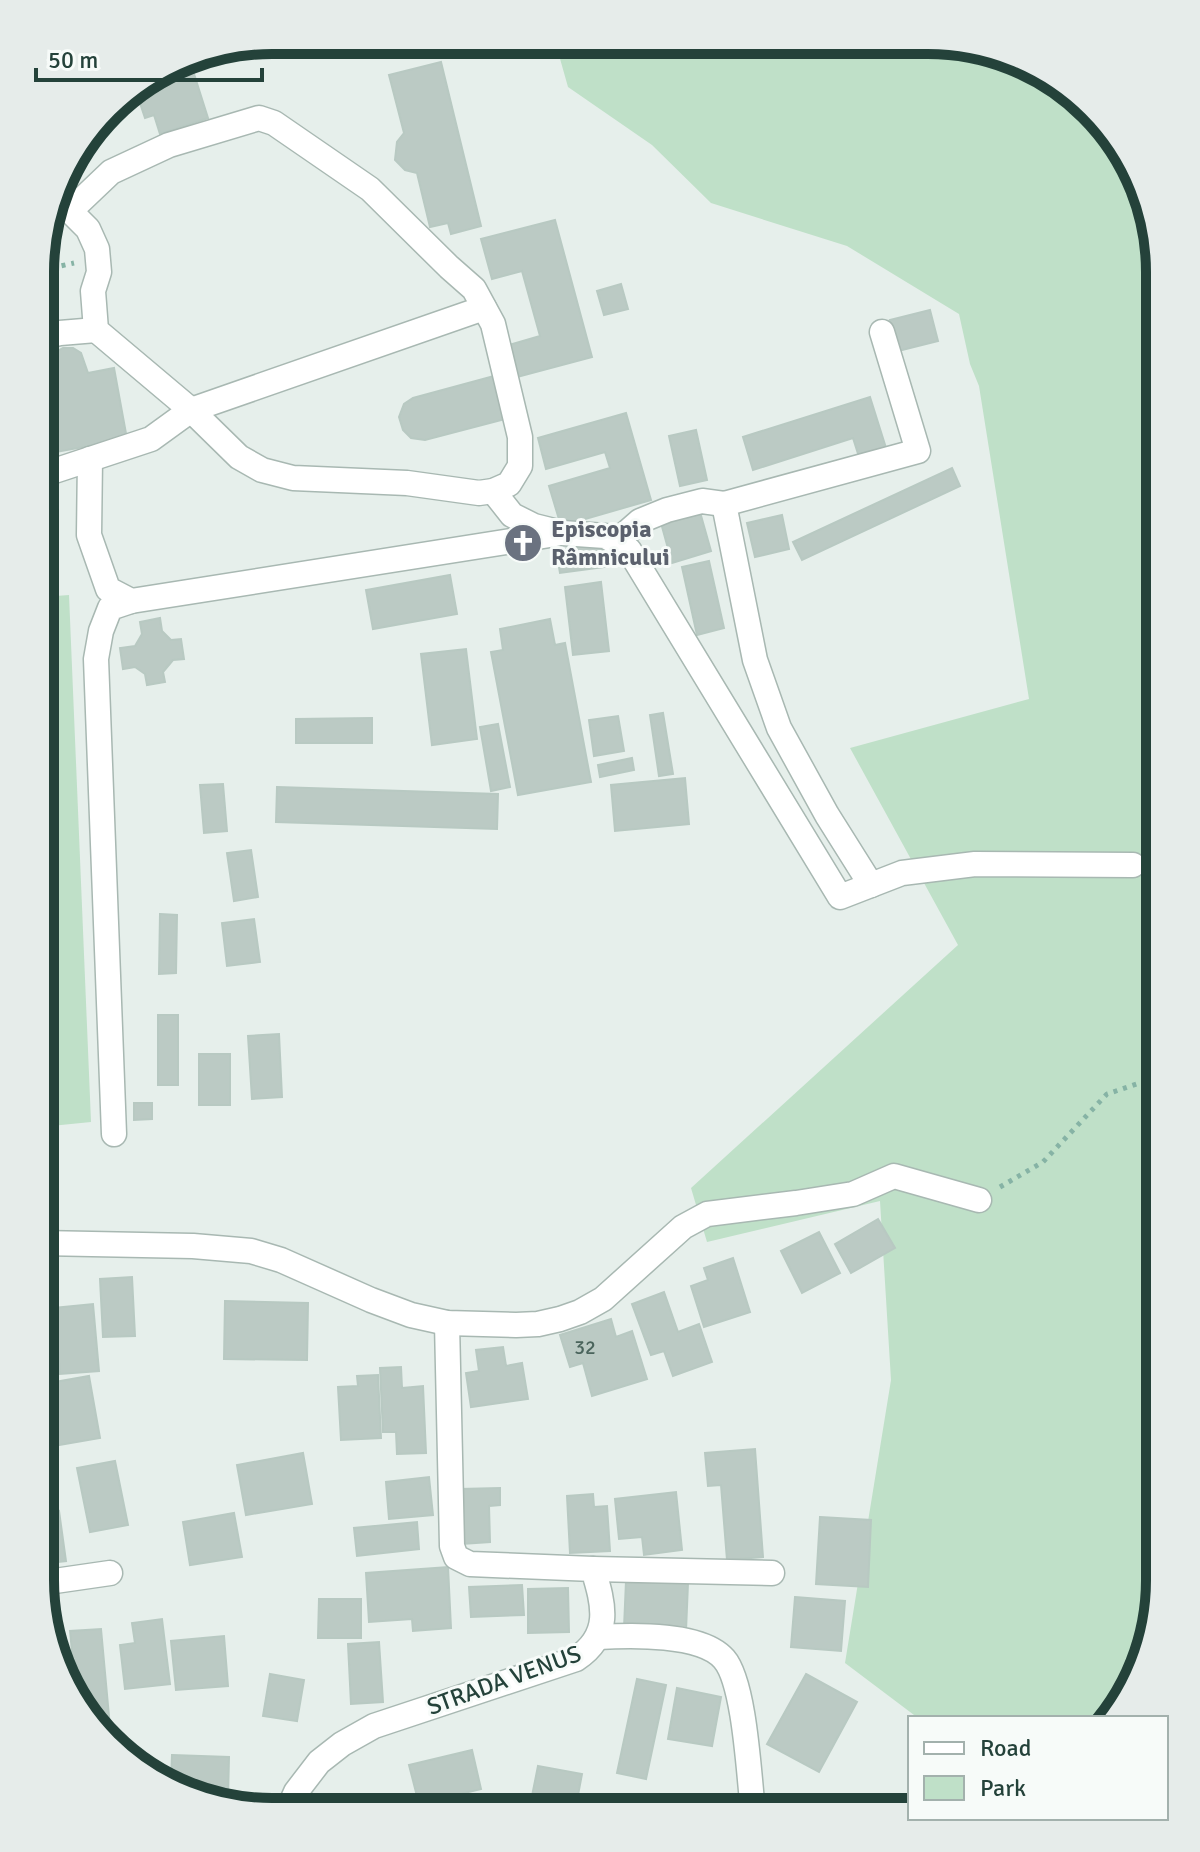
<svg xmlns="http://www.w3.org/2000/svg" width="1200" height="1852" viewBox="0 0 1200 1852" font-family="Signika,sans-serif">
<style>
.green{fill:#bfe0c8}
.building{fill:#bbcac4;stroke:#b8c9c2;stroke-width:2}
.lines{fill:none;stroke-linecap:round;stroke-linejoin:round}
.minor-casing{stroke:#a8b8b2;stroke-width:27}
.path{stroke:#86b3a5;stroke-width:5;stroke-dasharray:4 6;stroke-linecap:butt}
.minor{stroke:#fff;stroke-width:24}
.labels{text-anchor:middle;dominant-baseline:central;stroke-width:6;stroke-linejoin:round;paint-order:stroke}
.number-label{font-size:20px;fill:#4a645c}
.worship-label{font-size:24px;font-weight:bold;fill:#5b616d;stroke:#f7fbf9;text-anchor:start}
.street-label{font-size:24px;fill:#24423a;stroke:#f7fbf9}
.rim{fill:none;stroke:#24423a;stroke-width:10}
</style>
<rect width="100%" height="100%" fill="#e6efeb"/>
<g class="green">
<path d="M555,41L958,42L1069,88L1142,183L1160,272L1159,1595L1121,1709L1110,1718H918L845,1663L891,1380L880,1201L707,1242L691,1188L958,945L850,748L1029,699L979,386L970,364L959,314L847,246L711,203L652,145L568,87Z"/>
<path d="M69,595L91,1122L41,1127L42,597Z"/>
</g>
<g class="building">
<path d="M189,58L208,118L160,134L154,115L145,118L135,88Z"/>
<path d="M441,62L481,226L451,234L448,223L430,227L417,173L405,170L395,160L397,142L404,133L389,75Z"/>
<path d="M555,220L592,357L517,377L509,345L540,336L522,271L492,279L481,239Z"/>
<path d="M621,284L628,309L604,315L597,291Z"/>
<path d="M930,310L938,341L898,351L890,320Z"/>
<path d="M63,348H73L81,353L88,373L114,368L127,439L45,454L47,463L42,464V376L52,374L50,362L54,353Z"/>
<path d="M494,376L505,419L425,440L411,438L403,430L399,417L404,404L413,398Z"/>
<path d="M870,397L887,451L860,460L853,438L753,470L743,437Z"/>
<path d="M626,413L651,500L561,526L549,486L610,468L605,452L546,469L538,438Z"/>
<path d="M696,430L707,480L680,486L669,436Z"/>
<path d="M952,468L960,486L802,560L793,542Z"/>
<path d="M700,512L711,551L672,563L661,523Z"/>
<path d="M782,515L789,549L755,557L747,523Z"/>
<path d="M601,543L605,567L560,573L556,550Z"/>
<path d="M709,561L724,628L697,635L682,567Z"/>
<path d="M450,575L457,614L373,629L366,590Z"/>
<path d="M601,582L609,651L573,655L565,587Z"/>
<path d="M160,618L162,631L171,640L181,639L184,659L173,660L163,672L165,682L147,685L145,674L135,667L123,669L120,648L135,646L142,634L140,622Z"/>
<path d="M550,619L555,645L565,643L591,782L518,795L491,652L503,650L500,629Z"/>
<path d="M466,649L477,739L432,745L421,654Z"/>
<path d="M663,713L673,774L659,776L650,715Z"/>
<path d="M618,716L624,751L594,756L589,720Z"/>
<path d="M372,718V743H296V719Z"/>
<path d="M498,724L510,787L491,791L480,727Z"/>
<path d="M632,758L634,770L600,777L598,765Z"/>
<path d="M685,778L689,824L615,831L611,785Z"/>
<path d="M223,784L227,831L204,833L200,785Z"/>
<path d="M277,787L498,794L497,829L276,822Z"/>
<path d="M251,850L258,897L234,901L227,853Z"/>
<path d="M160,914L177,915L176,973L159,974Z"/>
<path d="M254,919L260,962L227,966L222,923Z"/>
<rect x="158" y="1015" width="20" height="70"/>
<path d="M279,1034L282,1097L252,1099L248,1036Z"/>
<rect x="199" y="1054" width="31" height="51"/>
<path d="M134,1103H152V1119L134,1120Z"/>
<path d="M878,1219L895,1248L851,1273L835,1244Z"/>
<path d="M819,1232L840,1273L802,1293L781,1251Z"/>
<path d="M733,1258L750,1312L704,1327L691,1286L708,1280L704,1268Z"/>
<path d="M132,1277L135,1336L103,1337L100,1279Z"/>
<path d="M664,1292L678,1332L699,1324L712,1362L673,1376L664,1351L651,1355L632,1304Z"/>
<path d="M225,1301L308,1303L307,1360L224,1359Z"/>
<path d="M93,1304L99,1371L60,1374L54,1308Z"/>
<path d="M611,1319L616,1337L632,1331L647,1379L592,1396L583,1363L570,1367L560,1335Z"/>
<path d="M503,1347L506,1366L522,1363L528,1399L471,1407L466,1373L479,1371L476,1350Z"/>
<path d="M401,1367L402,1388L423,1386L426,1453L397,1454L396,1432H383L380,1368Z"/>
<path d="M378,1375L381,1438L341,1440L338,1387L358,1386L357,1376Z"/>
<path d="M89,1376L100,1438L53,1446L43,1384Z"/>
<path d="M755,1449L763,1557L727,1560L721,1485L708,1486L705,1453Z"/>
<path d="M303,1453L312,1504L246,1515L237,1465Z"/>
<path d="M115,1461L128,1525L90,1532L77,1468Z"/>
<path d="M429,1477L433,1515L389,1519L386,1482Z"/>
<path d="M500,1488V1505L489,1506L490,1542L462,1544L460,1489Z"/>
<path d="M676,1492L682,1550L644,1555L642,1537L619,1539L615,1499Z"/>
<path d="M593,1494L594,1507L607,1506L610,1551L570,1553L567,1496Z"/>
<path d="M59,1511L66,1561L40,1564V1514Z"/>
<path d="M234,1513L242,1557L190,1565L183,1522Z"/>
<path d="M820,1517L871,1520L868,1587L816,1584Z"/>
<path d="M417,1522L419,1549L357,1556L354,1528Z"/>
<path d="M448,1567L451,1628L413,1631L412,1619L369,1622L366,1573Z"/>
<path d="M626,1581L688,1583L686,1631L624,1628Z"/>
<path d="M522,1585L524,1615L471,1617L469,1587Z"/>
<path d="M568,1588L569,1632L528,1633V1589Z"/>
<path d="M795,1597L845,1601L841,1651L791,1647Z"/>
<path d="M319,1599H361V1638H318Z"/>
<path d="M162,1619L170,1684L125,1689L120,1645L135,1643L132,1623Z"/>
<path d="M101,1629L111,1738L76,1692L70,1631Z"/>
<path d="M224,1636L228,1686L176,1690L171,1641Z"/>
<path d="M379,1642L383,1702L351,1704L348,1644Z"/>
<path d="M270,1674L304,1680L297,1721L263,1716Z"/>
<path d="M806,1674L857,1702L819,1772L767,1744Z"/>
<path d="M637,1679L666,1685L646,1779L617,1773Z"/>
<path d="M677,1688L721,1697L712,1746L668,1739Z"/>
<path d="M472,1750L481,1789L419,1804L409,1765Z"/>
<path d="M172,1755L229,1757L228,1798L210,1797L171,1780Z"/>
<path d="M538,1766L582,1774L575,1811H529Z"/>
<path d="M317,1796L371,1810H313Z"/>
</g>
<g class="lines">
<g class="minor-casing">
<g id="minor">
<path d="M53,210L70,211L88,229L97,249L99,272L93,291L96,330L191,410L239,457L262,470L293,478L407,483L479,493L493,491L509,484L520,466V437L493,324L474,289L449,267L370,189L274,123L259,118L169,145L111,172L70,211"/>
<path d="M42,337L60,333L96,330"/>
<path d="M90,459L89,535L108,589L131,601L556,534"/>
<path d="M42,475L151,439L191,410L484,308"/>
<path d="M493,491L512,515L534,526L562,533L605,536L629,550L840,897L902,873L975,864L1133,865"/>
<path d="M616,542L640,521L667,510L702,501L724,504"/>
<path d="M871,885L827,815L779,728L755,660L724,504L918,451L882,332"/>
<path d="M114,1134L96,659L101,631L110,608L131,601"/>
<path d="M41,1243L193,1246L251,1251L281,1260L371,1300L411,1315L447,1323L516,1325L538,1324L560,1319L580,1312L603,1299L683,1227L707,1214L796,1203L853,1194L894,1176L979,1200"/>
<path d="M593,1569L772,1573"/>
<path d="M41,1583L110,1573"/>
<path d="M598,1637C630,1635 702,1633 724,1659C745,1683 749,1778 753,1811"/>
<path d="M288,1810L296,1792L319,1762L342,1744L374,1726L576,1659C612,1635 604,1605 593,1569L470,1564L456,1557L452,1546L447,1323"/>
</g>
</g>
<g class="path">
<path d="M42,270L74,263"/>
<path d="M1000,1187L1043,1162L1107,1094L1160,1076"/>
</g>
<use href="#minor" class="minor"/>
</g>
<defs>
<g id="church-disc" transform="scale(2)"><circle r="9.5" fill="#6b7280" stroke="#f7fbf9"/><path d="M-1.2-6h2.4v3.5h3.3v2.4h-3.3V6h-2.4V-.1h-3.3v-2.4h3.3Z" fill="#fff"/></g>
</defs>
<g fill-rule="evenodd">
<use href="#church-disc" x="523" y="543"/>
</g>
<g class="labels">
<g class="number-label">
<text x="585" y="1347">32</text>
</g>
<g class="worship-label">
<text x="551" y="529">Episcopia<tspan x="551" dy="28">Râmnicului</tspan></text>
</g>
<g class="street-label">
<text transform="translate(504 1680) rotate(-20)">STRADA VENUS</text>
</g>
</g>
<path d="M0 0H1200V1852H0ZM272 54H928A218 218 0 0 1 1146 272V1580A218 218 0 0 1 928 1798H272A218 218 0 0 1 54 1580V272A218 218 0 0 1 272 54Z" fill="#e6ecea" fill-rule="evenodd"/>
<path class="rim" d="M272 54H928A218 218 0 0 1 1146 272V1580A218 218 0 0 1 928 1798H272A218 218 0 0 1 54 1580V272A218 218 0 0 1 272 54Z"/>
<rect x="908" y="1716" width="260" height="104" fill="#f7fbf9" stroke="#a3b1ad" stroke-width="2"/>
<rect x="924" y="1742" width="40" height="12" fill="#ffffff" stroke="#a3b1ad" stroke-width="2"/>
<text x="980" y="1756" font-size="24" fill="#24423a">Road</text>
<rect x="924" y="1776" width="40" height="24" fill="#bfe0c8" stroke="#a3b1ad" stroke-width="2"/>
<text x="980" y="1796" font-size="24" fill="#24423a">Park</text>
<path d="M36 68v12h226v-12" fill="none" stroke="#24423a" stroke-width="4"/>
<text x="48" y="68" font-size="24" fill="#24423a" stroke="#f7fbf9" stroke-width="6" paint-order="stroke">50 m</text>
</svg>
